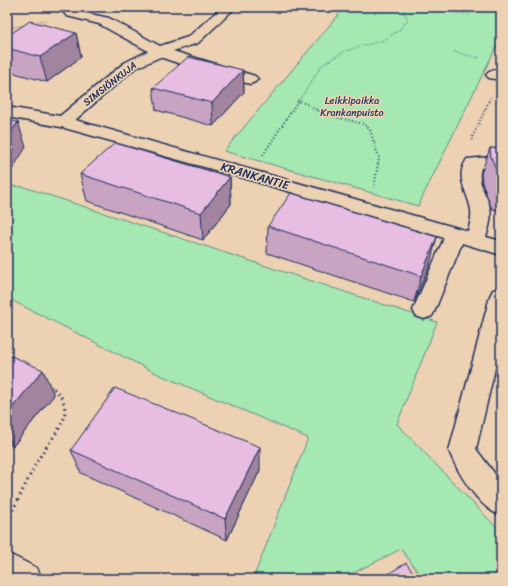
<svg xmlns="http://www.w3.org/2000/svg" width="508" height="586" viewBox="0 0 508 586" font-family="Sriracha,sans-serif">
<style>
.green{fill:#a5e8b2;stroke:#608c88}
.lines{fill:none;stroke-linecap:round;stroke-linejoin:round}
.minor-casing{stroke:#1b2f5e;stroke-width:3}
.path-far3{stroke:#1b2f5e;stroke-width:1.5;stroke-dasharray:0.5 2;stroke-linecap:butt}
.path-far2{stroke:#1b2f5e;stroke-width:2;stroke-dasharray:1 2.5;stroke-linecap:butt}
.path-far1{stroke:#1b2f5e;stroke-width:2.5;stroke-dasharray:1 3;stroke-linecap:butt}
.path{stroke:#1b2f5e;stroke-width:3;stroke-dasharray:1.5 4;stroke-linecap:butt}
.minor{fill:#ecd1b3;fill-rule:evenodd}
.wall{fill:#c8a3c2;stroke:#1b2f5e}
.shaded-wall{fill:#a2849e;stroke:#1b2f5e}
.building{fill:#e8bde2;stroke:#1b2f5e}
.labels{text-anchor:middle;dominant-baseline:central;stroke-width:3.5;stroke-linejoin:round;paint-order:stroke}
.far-street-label{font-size:10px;fill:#1b2f5e;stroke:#ecd1b3}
.far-park-label{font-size:10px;fill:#294266;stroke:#ecd1b3}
.street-label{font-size:12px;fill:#1b2f5e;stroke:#ecd1b3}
</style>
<rect width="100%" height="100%" fill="#ecd1b3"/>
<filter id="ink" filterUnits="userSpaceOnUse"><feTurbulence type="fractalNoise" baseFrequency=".025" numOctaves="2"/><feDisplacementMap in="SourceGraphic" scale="8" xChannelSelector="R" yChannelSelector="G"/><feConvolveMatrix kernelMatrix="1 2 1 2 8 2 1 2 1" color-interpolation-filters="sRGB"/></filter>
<g filter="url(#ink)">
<g class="green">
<path d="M345,7H501V37L418,206L224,151Z"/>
<path d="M7,186L24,187L437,322L397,424L501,532V579H423L401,549L341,579H253L308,438L160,375L7,298Z"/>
</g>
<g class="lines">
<g class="minor-casing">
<g id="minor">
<path d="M58,7H71L81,12L109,18L160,46L188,37L222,7H236L198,43L173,51L255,76L258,79L255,82L250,84L189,67L160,57L134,69L75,120L468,231C470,224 472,217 471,210C468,191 454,178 467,159L501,156V166L481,168C476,183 487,194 490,208C492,218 489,227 486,237L501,241V255L462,243L435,310L432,316L424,319L416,316L413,310L444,238L247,179L61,127L7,117V107L60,116L124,63L148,51L99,24L67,16Z"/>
<path d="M494,70H501V80L489,78L486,75L489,72Z"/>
<path d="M501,288V343L476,449L501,482V516C478,507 458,473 449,451L490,296L493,290Z"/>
<path d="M7,553L37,568L42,579H7Z"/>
</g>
</g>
<g class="path-far3">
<path d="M420,7L466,14L493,7"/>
<path d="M33,23L46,20"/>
<path d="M7,28L26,25"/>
<path d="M454,52L479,58"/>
<path d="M298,100L302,102"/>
<path d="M298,102L322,65L345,51L384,40L399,30L408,20L401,7"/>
<path d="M488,102L491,96"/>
</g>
<g class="path-far2">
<path d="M300,101L327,115L364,124L370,130L379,158L374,188"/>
<path d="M473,140L472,138L489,101"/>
<path d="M263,155L298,101"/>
</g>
<path class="path-far1" d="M48,385L53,388"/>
<path class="path" d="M7,520C19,500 27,480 38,460C44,449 61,429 64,418C67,406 62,393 51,387"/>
<use href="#minor" class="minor"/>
</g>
<g class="wall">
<path d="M76,33L81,57L47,82L7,71V36Z"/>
<path d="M243,70L244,92L213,126L156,110L153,88Z"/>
<path d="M490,148L501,149V210L492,209L482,183L481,174Z"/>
<path d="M80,174L230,177L231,204L203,240L87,201Z"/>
<path d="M268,226L430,264L414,302L267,253Z"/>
<path d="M7,354L54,395L13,446L7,443Z"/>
<path d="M71,450L260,470L227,540L81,473Z"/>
</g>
<g class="shaded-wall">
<path d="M76,33L81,57L47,82L40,57Z"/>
<path d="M243,70L244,92L213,126L212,103Z"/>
<path d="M18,122L26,147L7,178V138Z"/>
<path d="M230,177L231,204L203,240L201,213Z"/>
<path d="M437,237L430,264L414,302L421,276Z"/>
<path d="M43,370L54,395L13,446L7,435V414Z"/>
<path d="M260,447V470L227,540L225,519Z"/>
</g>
<g class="building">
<path d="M30,21L76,33L40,57L7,48V36Z"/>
<path d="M188,57L243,70L212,103L153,88Z"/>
<path d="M7,121L18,122L7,138Z"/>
<path d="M115,143L230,177L201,213L80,174Z"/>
<path d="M490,148L501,149V182L491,157Z"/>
<path d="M291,193L437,237L421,276L268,226Z"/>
<path d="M7,354L43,370L7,414Z"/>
<path d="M115,388L260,447L225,519L71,450Z"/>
<path d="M406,563L418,579H380Z"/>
</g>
</g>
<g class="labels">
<g class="far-street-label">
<text transform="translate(110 84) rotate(-38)">SIMSIÖNKUJA</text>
</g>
<g class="far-park-label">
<text x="352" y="101">Leikkipaikka<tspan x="352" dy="12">Krankanpuisto</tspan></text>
</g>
<g class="street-label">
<text transform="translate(255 176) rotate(16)">KRANKANTIE</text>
</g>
</g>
<rect width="508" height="586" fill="none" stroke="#ecd1b3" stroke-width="24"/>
<rect x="12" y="12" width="484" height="562" fill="none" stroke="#1b2f5e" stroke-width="1.5" filter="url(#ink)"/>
</svg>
